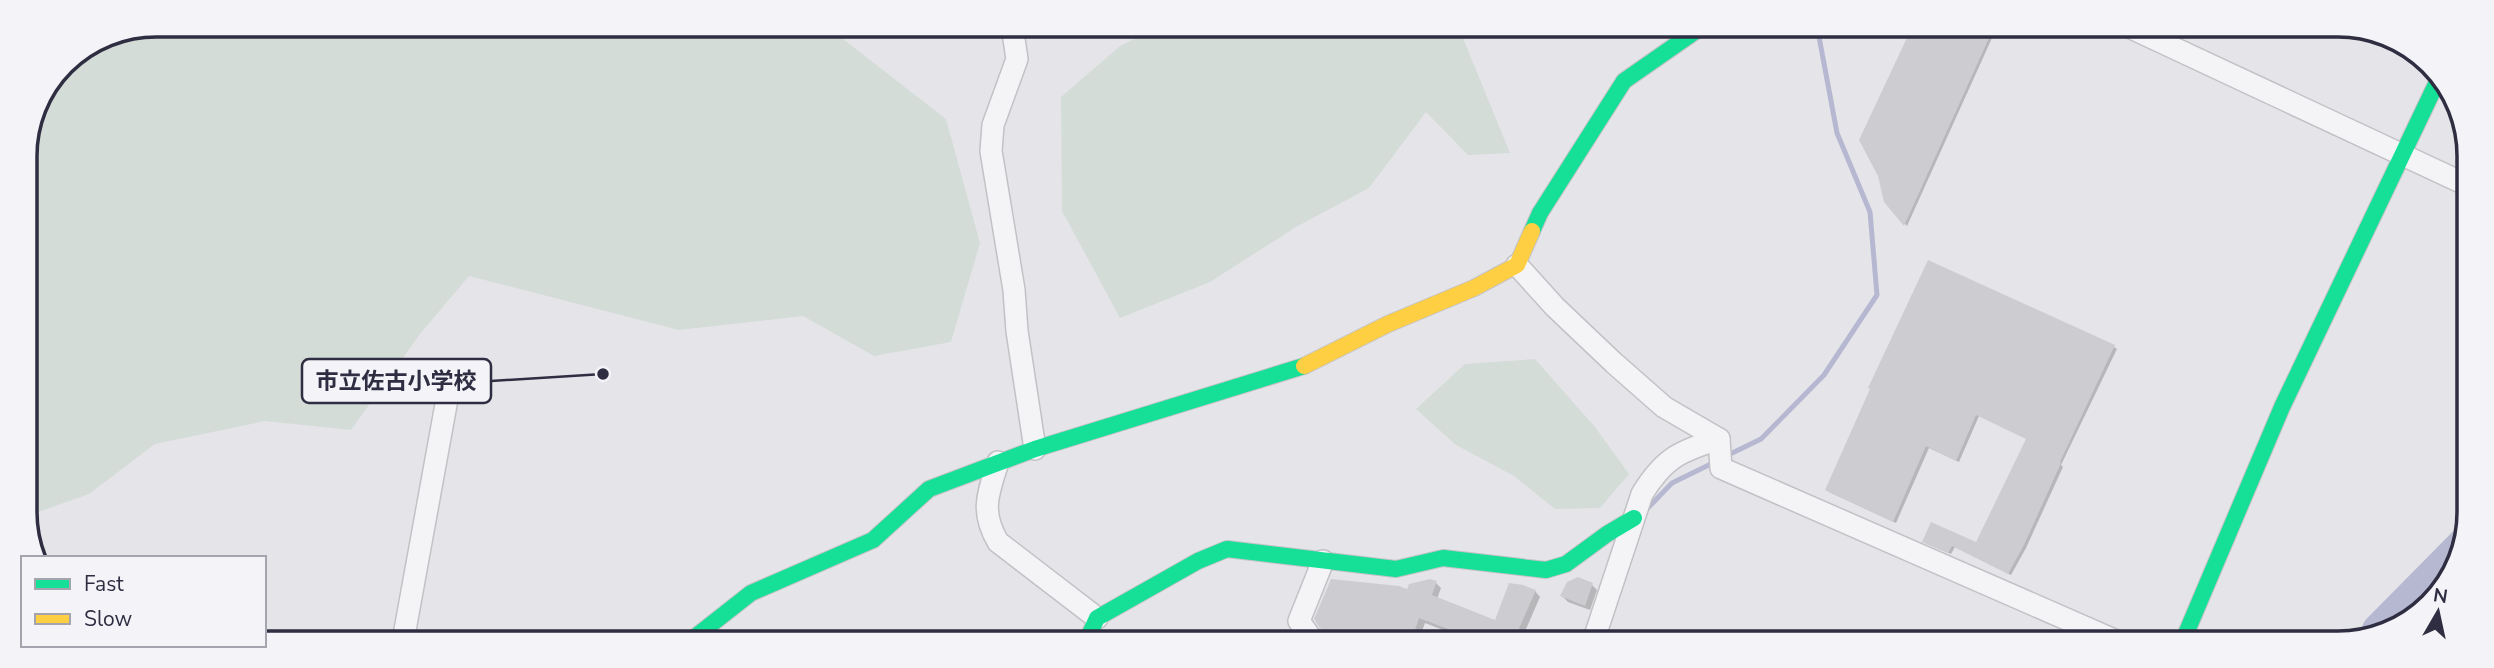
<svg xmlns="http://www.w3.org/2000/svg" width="2494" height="668" viewBox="0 0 2494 668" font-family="'Nunito Sans','Noto Sans JP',sans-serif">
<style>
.green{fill:#d4dcd7}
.shadow{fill:#0003}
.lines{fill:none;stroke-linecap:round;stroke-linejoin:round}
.stream{stroke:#b6b8d1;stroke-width:5}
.river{stroke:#b6b8d1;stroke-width:32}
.building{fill:#ccccd1}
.street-casing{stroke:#c2c2c6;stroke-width:24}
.fast-casing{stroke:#c2c2c6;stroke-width:18}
.slow-casing{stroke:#c2c2c6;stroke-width:18}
.street{stroke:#f4f4f6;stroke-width:21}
.fast{stroke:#16e098;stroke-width:16}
.slow{stroke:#ffcf43;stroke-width:16}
.rim{fill:none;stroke:#2e2d41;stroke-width:3.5}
.leader{fill:none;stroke:#2e2d41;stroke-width:2.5}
.callout-dot{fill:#2e2d41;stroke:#f3f3f8;stroke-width:2.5}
.callout{fill:#f3f3f8;stroke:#2e2d41;stroke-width:2.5}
.callout-label{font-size:23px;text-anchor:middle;font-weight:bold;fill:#2e2d41}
</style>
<rect width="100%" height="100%" fill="#e5e5e9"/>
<g class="green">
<path d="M156,25H825L946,119L980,243L951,342L874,356L803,316L679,330L469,276L420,334L351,430L265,421L155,444L89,494L27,516L25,147L63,63L106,34Z"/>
<path d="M1160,26H1458L1510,153L1468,155L1426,112L1369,188L1296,227L1210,282L1120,318L1062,211L1061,97L1120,46Z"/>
<path d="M1535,359L1595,427L1629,474L1600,508L1555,509L1514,476L1456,445L1416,409L1465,364Z"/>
</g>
<g class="shadow">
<path d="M1914,27H1997L1907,226L1886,201L1880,175L1861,140Z"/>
<path d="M2114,347L2117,349L2061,465L2063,467L2026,548L2011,575L1955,547L1951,554L1927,544L1976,545L2028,439L1979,416L1959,462L1929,448L1896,523L1829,492L1872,389Z"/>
<path d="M1436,583L1441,588L1437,599L1496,622L1535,591L1540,597L1523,636L1539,642H1474L1425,623L1418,642H1364L1342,635L1340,642L1327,632L1408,591Z"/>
<path d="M1592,585L1597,590L1590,610L1568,602L1562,596Z"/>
</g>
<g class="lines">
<g class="stream">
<path d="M1724,457L1761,439L1824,375L1877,295L1870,212L1837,133L1817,26"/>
<path d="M1644,512L1672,483L1715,462"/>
</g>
<path class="river" d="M2378,630L2463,544"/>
</g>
<g class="building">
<path d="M1912,27H1994L1904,226L1884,202L1878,176L1859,140Z"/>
<path d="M1928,260L2115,345L2060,462L2061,463L2024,545L2008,574L1952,546L1948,553L1922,542L1931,522L1976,542L2026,439L1976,415L1956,461L1926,446L1893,522L1825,490L1870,389L1868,388Z"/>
<path d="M1578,577L1593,583L1585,606L1560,596L1567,582Z"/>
<path d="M1331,579L1399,586L1407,589L1409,584L1430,579L1437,581L1432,595L1495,620L1509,583L1523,585L1536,590L1518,631L1544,642H1482L1419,618L1411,642H1370L1337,630L1334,638L1319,627L1314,619Z"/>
</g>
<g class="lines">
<g class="street-casing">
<g id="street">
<path d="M1012,26L1017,59L993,125L991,151L1014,290L1017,331L1035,449"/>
<path d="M2129,27L2467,185"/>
<path d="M1517,265L1555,307L1614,363L1664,407L1719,439C1680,451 1664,458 1642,494L1593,642"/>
<path d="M1719,439L1721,468L2121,643"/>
<path d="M998,462C988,494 980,511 998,542L1097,618"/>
<path d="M403,641L449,388"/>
<path d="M1321,642L1311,638L1299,621L1323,561"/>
</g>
</g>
<g class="fast-casing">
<g id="fast">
<path d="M1532,231L1540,213L1624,81L1703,26"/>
<path d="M690,641L751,593L873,540L929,489L1035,449L1304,366"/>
<path d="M1086,642L1097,618L1198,561L1227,549L1396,569L1443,558L1546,570L1566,564L1607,534L1634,518"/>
<path d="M2182,643L2282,407L2439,78"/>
</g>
</g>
<g class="slow-casing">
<path id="slow" d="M1304,366L1388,324L1474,288L1517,265L1532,231"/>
</g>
<use href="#street" class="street"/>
<use href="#fast" class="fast"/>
<use href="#slow" class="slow"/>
</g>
<path d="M0 0H2494V668H0ZM156 37H2338A119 119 0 0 1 2457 156V512A119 119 0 0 1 2338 631H156A119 119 0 0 1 37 512V156A119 119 0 0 1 156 37Z" fill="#f3f3f8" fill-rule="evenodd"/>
<path class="rim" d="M156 37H2338A119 119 0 0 1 2457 156V512A119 119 0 0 1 2338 631H156A119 119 0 0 1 37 512V156A119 119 0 0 1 156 37Z"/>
<path class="leader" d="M603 374L491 381"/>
<circle class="callout-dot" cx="603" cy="374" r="7"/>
<rect class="callout" x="302" y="359" width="189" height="44" rx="7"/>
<g class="callout-label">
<text x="396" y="389">市立佐古小学校</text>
</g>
<rect x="21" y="556" width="245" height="91" fill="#f3f3f8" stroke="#a4a4af" stroke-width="2"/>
<rect x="35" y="579" width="35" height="10" fill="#16e098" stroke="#a4a4af" stroke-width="2"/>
<text x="84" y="591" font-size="21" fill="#2e2d41">Fast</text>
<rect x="35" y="614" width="35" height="10" fill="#ffcf43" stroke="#a4a4af" stroke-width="2"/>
<text x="84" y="626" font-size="21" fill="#2e2d41">Slow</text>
<g transform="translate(2438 612) rotate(9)" stroke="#f3f3f8" stroke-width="5" paint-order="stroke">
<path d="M0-5L12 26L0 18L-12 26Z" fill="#2e2d41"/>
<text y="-10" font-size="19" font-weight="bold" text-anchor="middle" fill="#2e2d41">N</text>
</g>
</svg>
